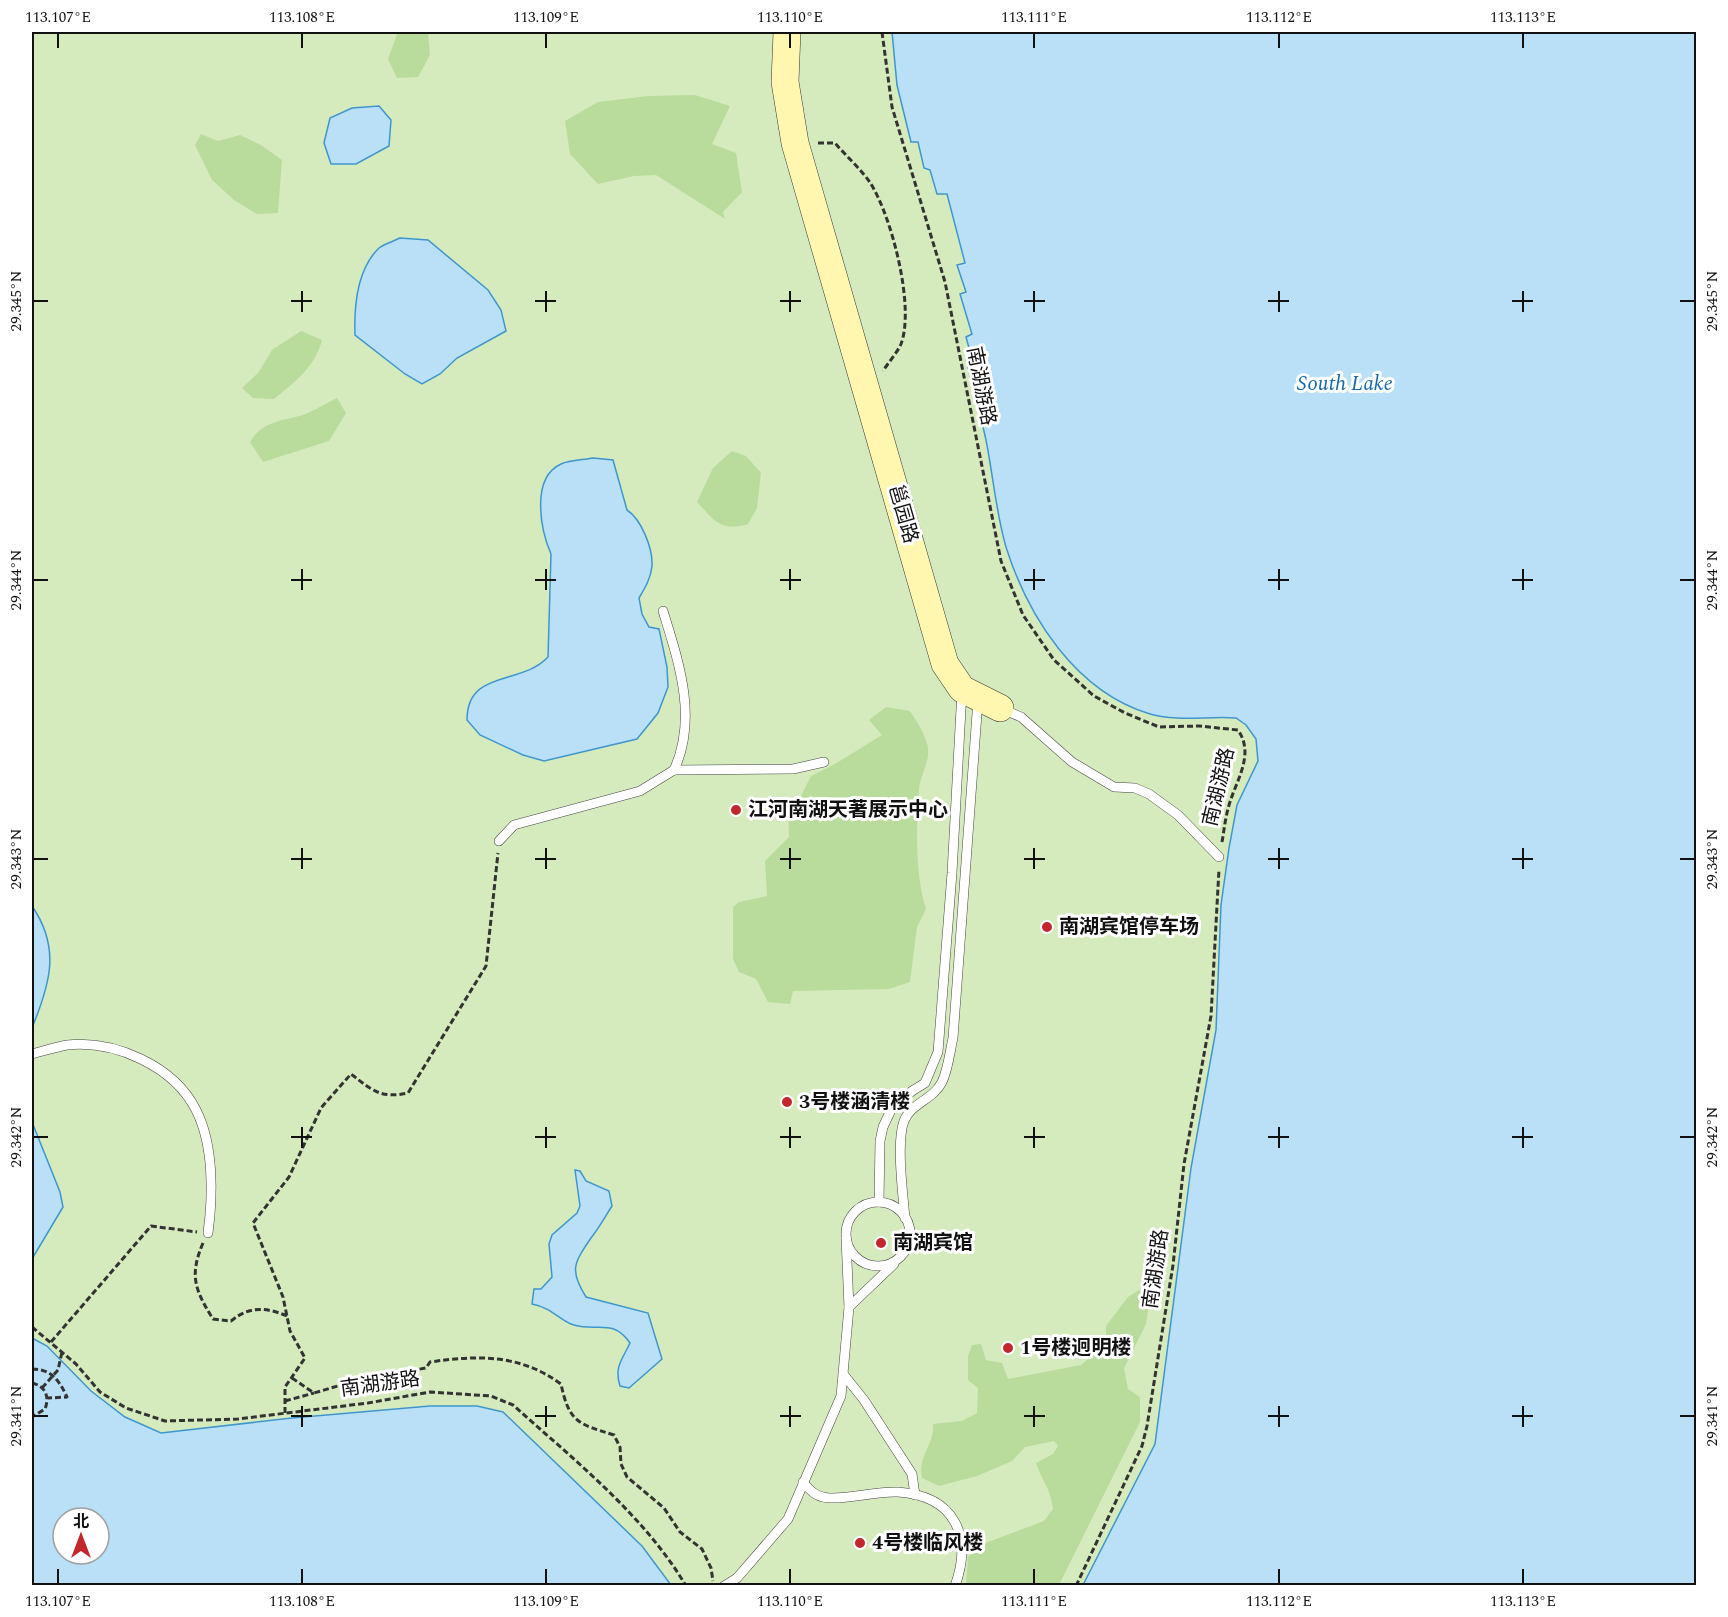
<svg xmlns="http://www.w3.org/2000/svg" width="1728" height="1617" viewBox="0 0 1728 1617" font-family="Spectral,'Noto Sans SC',serif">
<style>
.green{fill:#d5ebbd;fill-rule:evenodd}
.forest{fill:#b9dc9c}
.water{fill:#b9e0f7;stroke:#3f96cf;stroke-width:1.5;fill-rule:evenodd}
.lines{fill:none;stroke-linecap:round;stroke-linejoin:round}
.lane-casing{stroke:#444;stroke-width:10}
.secondary-casing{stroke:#333;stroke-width:28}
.path{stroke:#333;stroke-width:3;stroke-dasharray:6 3;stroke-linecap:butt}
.lane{stroke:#fff;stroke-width:9}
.secondary{stroke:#fff6b0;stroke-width:27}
.ticks{fill:none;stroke:#111;stroke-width:2}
.poi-dot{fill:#c4262e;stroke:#fff;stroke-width:2}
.labels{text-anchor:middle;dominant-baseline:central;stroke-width:6;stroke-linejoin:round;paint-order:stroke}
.street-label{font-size:20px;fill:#111;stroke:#fff}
.poi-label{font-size:20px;font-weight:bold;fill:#111;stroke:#fff;text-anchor:start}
.water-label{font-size:21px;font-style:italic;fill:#1768a6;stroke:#fff}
.neatline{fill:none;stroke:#111;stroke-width:2}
.ticks-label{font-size:15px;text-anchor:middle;fill:#111}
</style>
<rect width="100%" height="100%" fill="#fffdf5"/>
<path class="green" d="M32,32H1696V1585L32,1586ZM63,1518H99V1554H63Z"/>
<g class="forest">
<path d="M398,32H428L430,55L418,77L397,78L388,59Z"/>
<path d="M695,95L730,106L712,144L736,153L742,192L723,212L725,219L656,175L634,176L598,184L570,154L565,121L598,102L648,96Z"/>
<path d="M201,134L218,141L240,135L261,145L282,160L278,213L257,214L234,200L212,180L195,145Z"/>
<path d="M301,331L322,340C315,367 295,382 274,399L253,398L242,388L258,373L272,350Z"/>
<path d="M337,398L346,413L329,441L263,462L250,442C262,421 282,421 303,415C314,411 326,403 337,398Z"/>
<path d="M732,451L746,456L761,473L757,508L748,524C720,532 715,521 697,502L713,468Z"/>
<path d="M886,707L910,711C917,722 926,735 928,748C930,761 920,776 919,789C916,824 915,876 926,909L917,927L910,982L889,989L793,991L790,1004L768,1002L756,979L739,972L733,959V907L739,902L767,896L765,861L789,837L788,804L801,796L811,776L835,764L882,735L869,720Z"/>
<path d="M1139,1290L1149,1305L1146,1324L1124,1368L1128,1389L1140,1397V1422L1059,1585H966L968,1557L983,1544L1044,1521L1053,1509C1050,1487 1043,1483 1036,1463L1053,1454L1058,1446L1054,1441L1025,1447L1012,1461L977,1476L939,1486L922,1478C917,1457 935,1444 933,1424L962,1421L977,1413L978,1388L968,1380V1356L972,1345L981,1344L986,1360L1002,1363L1008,1379L1081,1365L1106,1344V1326L1128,1297Z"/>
</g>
<g class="water">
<path d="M892,32H1696V1585H1083L1155,1444L1191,1168L1216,1030L1221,905L1229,848L1237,805L1258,761L1256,739L1246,725L1236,718C1207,716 1178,722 1150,714C1076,692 1028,617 1006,547C996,513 993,475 986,440C980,413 973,387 966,360L972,359L966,337L972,334L960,294L966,292L957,265L965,263L947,194H937L930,170L924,168L918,142H911L897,85Z"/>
<path d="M379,106L391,120L389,146L356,164H331L324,143L330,118L352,108Z"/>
<path d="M400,238L428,240L488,290L501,310L506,331L457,358L440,374L422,384L405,374L355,335C354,307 356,270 379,248C384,244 394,241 400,238Z"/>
<path d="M593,458L613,460L627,510C641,519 653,548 652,566C651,578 645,588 639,598L642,614L649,627L659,629L667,667L668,687L658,713L637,739L544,761L523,755L480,735L467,720C467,669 521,686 548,657L551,554C541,531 530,478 561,464C570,460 583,460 593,458Z"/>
<path d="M32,906C61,948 50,984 32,1028Z"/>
<path d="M32,1122L60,1192L63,1207L32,1259Z"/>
<path d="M575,1170L580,1171L586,1181L609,1191L612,1206C605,1217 599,1228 591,1238C574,1263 569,1270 586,1297L648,1313L662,1359L629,1388L620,1386C614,1367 622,1360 630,1343C613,1318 598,1332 574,1325C561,1322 553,1308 532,1304L534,1289H541L552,1277L549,1244L552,1235L577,1213L580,1206Z"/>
<path d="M32,1338L47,1346L91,1391L125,1417L161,1433L292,1418L430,1406H477L503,1412L642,1546L671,1585H32ZM63,1518H99V1554H63Z"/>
</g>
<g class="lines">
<g class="lane-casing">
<g id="lane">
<path d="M663,611C679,663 698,718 674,770"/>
<path d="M1002,709L1021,717L1072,762L1114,787L1135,788L1149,794L1178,815L1219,857"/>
<path d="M499,841L514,825L640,791L674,770L793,769L824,762"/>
<path d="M32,1054C43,1051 56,1047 67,1045C115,1040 174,1066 196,1110C214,1145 213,1196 208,1233"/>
<path d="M879,1202L880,1141L883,1127L891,1110L912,1091L925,1083L938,1052L952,873L962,691"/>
<circle cx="878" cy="1234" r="32"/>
<path d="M905,1218C903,1195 896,1142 904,1121C911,1103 933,1100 942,1082C948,1070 950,1051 953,1038L978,700"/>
<path d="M849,1307L894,1264"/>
<path d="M844,1375L864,1400L912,1474L915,1495"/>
<path d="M803,1482C811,1492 817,1497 829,1498C852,1499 875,1491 898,1492C955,1496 973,1536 955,1586"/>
<path d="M724,1586L737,1578L788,1519L841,1396L849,1307L846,1238"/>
</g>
</g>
<g class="secondary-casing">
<path id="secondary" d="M787,32L785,82L795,143L945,664L962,689L1000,708"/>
</g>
<g class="path">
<path d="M882,32L892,107L945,282L1001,561L1023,615L1054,660L1094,696L1125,713L1159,727L1199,726L1238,730C1256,756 1234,783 1228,809C1225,820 1224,831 1222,842"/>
<path d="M818,143H835C846,156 862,170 871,184C892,218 915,307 901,344C897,353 888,363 883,371"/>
<path d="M203,1243C189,1276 195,1290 213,1319L231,1321C249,1306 266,1307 287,1316"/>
<path d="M32,1327L76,1364L100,1392L126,1408L165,1421L238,1419L368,1403L430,1392L491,1396L513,1405C573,1459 645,1516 686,1586"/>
<path d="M51,1342L151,1226L197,1232"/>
<path d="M32,1369C51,1369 59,1380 67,1397L48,1398"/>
<path d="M292,1378L314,1393L358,1380L426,1368L430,1362C478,1355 520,1354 561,1384C569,1422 578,1424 614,1435L620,1447L621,1464L627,1477L664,1508L680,1532L702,1549L711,1568L713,1581"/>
<path d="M32,1383C45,1386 50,1396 45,1409L32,1417"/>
<path d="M42,1388L58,1370L62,1352"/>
<path d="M285,1401L314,1393"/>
<path d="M285,1413V1387L305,1358L290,1331L283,1297L253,1223L289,1177L321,1108L351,1074C372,1090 380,1099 408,1093L486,966L498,853"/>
<path d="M1076,1586L1142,1446L1147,1426L1173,1265L1184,1164L1211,1016L1219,869"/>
</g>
<use href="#lane" class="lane"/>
<use href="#secondary" class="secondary"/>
</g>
<path class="ticks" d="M58,33V48M302,33V48M546,33V48M790,33V48M1034,33V48M1279,33V48M1523,33V48M302,291V312M546,291V312M790,291V312M1034,291V312M1279,291V312M1523,291V312M33,301H48M291,301H312M535,301H556M780,301H801M1024,301H1045M1268,301H1289M1512,301H1533M1680,301H1695M302,569V590M546,569V590M790,569V590M1034,569V590M1279,569V590M1523,569V590M33,580H48M291,580H312M535,580H556M780,580H801M1024,580H1045M1268,580H1289M1512,580H1533M1680,580H1695M302,848V869M546,848V869M790,848V869M1034,848V869M1279,848V869M1523,848V869M33,859H48M291,859H312M535,859H556M780,859H801M1024,859H1045M1268,859H1289M1512,859H1533M1680,859H1695M302,1127V1148M546,1127V1148M790,1127V1148M1034,1127V1148M1279,1127V1148M1523,1127V1148M33,1137H48M291,1137H312M535,1137H556M780,1137H801M1024,1137H1045M1268,1137H1289M1512,1137H1533M1680,1137H1695M302,1406V1427M546,1406V1427M790,1406V1427M1034,1406V1427M1279,1406V1427M1523,1406V1427M33,1416H48M291,1416H312M535,1416H556M780,1416H801M1024,1416H1045M1268,1416H1289M1512,1416H1533M1680,1416H1695M58,1569V1584M302,1569V1584M546,1569V1584M790,1569V1584M1034,1569V1584M1279,1569V1584M1523,1569V1584"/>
<g class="poi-dot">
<circle cx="736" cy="810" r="6"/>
<circle cx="1047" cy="927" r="6"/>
<circle cx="787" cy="1102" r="6"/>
<circle cx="881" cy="1243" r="6"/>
<circle cx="1008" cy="1348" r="6"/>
<circle cx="860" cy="1543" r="6"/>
</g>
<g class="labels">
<g class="street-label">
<text transform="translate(981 386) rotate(79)">南湖游路</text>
<text transform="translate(903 514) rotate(74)">邕园路</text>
<text transform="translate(1219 787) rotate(-77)">南湖游路</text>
<text transform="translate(1156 1269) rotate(-82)">南湖游路</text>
<text transform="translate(380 1384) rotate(-8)">南湖游路</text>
</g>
<g class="poi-label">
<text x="748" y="810">江河南湖天著展示中心</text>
<text x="1059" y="927">南湖宾馆停车场</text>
<text x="799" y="1102">3号楼涵清楼</text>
<text x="893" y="1243">南湖宾馆</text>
<text x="1020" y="1348">1号楼迥明楼</text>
<text x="872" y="1543">4号楼临风楼</text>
</g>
<g class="water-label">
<text x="1345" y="384">South Lake</text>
</g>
</g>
<rect width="1728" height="1617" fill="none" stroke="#ffffff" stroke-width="66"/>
<g transform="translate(81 1536)"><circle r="28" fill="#ffffff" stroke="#a0a0a0" stroke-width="1.5"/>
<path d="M0-4.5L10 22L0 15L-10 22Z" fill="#c4262e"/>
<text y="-9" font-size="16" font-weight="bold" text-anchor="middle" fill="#111111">北</text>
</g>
<rect x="33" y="33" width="1662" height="1551" class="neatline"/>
<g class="ticks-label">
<text x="58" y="22">113.107°E</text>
<text x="302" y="22">113.108°E</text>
<text x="546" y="22">113.109°E</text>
<text x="790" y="22">113.110°E</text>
<text x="1034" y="22">113.111°E</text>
<text x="1279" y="22">113.112°E</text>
<text x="1523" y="22">113.113°E</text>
<text transform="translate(16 301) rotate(-90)" y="5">29.345°N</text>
<text transform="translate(1712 301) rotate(-90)" y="5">29.345°N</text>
<text transform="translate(16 580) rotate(-90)" y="5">29.344°N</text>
<text transform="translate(1712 580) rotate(-90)" y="5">29.344°N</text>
<text transform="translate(16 859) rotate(-90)" y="5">29.343°N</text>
<text transform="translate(1712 859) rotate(-90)" y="5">29.343°N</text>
<text transform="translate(16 1137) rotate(-90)" y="5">29.342°N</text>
<text transform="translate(1712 1137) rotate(-90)" y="5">29.342°N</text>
<text transform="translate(16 1416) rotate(-90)" y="5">29.341°N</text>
<text transform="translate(1712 1416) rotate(-90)" y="5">29.341°N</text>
<text x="58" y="1606">113.107°E</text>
<text x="302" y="1606">113.108°E</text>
<text x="546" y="1606">113.109°E</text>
<text x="790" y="1606">113.110°E</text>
<text x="1034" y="1606">113.111°E</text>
<text x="1279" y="1606">113.112°E</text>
<text x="1523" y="1606">113.113°E</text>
</g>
</svg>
